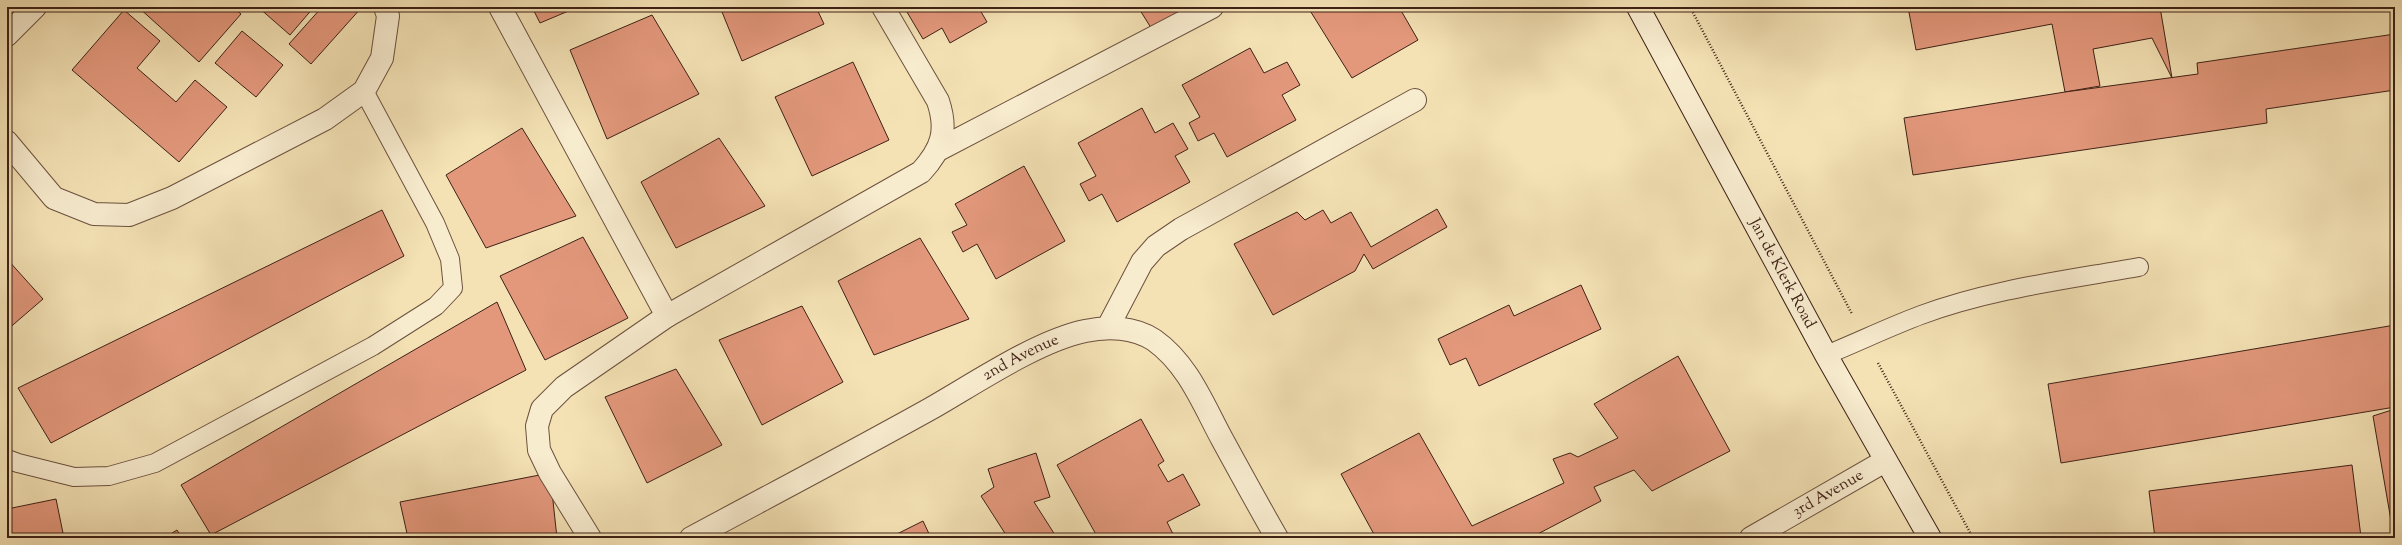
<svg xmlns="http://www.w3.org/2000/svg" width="2402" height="545" viewBox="0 0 2402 545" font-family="'Sorts Mill Goudy',serif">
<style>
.building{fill:#e3987c;stroke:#3e2116}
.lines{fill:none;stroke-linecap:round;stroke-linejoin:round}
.lane-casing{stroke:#6c513e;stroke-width:20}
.street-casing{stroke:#6c513e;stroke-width:24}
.secondary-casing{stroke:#3e2116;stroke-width:24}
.path{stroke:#3e2116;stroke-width:2.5;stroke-dasharray:1 2;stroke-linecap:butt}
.lane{stroke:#f8eccf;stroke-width:18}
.street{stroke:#f8eccf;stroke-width:22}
.secondary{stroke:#f8eccf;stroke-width:22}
.labels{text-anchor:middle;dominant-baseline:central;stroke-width:3.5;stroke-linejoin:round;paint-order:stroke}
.street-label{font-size:16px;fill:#3e2116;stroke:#f8eccf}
</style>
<rect width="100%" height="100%" fill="#f4e2b5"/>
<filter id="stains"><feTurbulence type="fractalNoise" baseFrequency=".005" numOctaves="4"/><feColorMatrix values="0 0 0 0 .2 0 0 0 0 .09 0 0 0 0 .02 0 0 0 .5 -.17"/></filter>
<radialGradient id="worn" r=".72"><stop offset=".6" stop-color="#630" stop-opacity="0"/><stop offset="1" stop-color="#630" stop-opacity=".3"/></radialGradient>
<g class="building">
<path d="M138,7H233L241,14L199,62Z"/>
<path d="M258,7H314L290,35Z"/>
<path d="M322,7H362L311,64L289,44Z"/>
<path d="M532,7H578L540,23Z"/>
<path d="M720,7H816L824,24L742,61Z"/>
<path d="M904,7H986L980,10L987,22L950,43L942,28L923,39Z"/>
<path d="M1138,7H1196L1153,31Z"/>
<path d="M1314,7H1399L1418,40L1352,78L1309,9Z"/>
<path d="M1908,7H2160L2172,78L2152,38L2093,49L2100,86L2065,92L2052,24L1916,50Z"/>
<path d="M124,10L160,41L137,68L176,102L195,80L227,107L179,162L72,70Z"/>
<path d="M652,15L699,94L607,139L570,50Z"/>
<path d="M242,31L283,65L256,97L215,63Z"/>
<path d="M2395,34V90L2266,109L2267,123L1913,175L1904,118L2065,92L2198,74L2197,63Z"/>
<path d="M1250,48L1264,73L1287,62L1300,85L1282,95L1296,120L1227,157L1214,133L1198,141L1189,123L1200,117L1182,85Z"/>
<path d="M853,62L889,140L812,176L775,97Z"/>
<path d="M1142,108L1155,133L1173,123L1188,149L1175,156L1190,182L1117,222L1102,194L1089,201L1080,184L1096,176L1078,143Z"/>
<path d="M522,128L576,216L486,248L446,175Z"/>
<path d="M719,138L765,206L676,248L641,182Z"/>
<path d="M1024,166L1065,241L996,279L977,244L963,252L952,232L967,225L955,204Z"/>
<path d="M1437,209L1447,227L1373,269L1364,254L1355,271L1273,315L1234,244L1297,212L1305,220L1323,210L1331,223L1351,212L1371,247Z"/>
<path d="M382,210L404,256L51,443L18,388Z"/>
<path d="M583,237L628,318L545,360L500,276Z"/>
<path d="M920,238L969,319L874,355L838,281Z"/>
<path d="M7,259L43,299L7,330Z"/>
<path d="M1581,285L1601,329L1479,386L1466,358L1450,365L1438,339L1509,305L1514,316Z"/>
<path d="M497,302L526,370L211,535L181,485Z"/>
<path d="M802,306L843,382L762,425L719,340Z"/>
<path d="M2395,325V407L2061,463L2048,384Z"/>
<path d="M1678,356L1730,451L1652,491L1634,470L1594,487L1601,501L1530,538H1376L1341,474L1419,433L1472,526L1564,483L1553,459L1570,453L1578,457L1618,438L1594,404Z"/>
<path d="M676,369L722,445L647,483L605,397Z"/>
<path d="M2395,409V538H2394L2373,416Z"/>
<path d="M1141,419L1164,461L1158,465L1168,482L1183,474L1200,505L1167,522L1175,538H1098L1057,465Z"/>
<path d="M1036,453L1050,497L1034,502L1057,538H1008L981,496L994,487L988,469Z"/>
<path d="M2352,465L2361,537L2155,538L2149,491Z"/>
<path d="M550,473L557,538H408L400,502Z"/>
<path d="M56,499L64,538H7V509Z"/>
<path d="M923,521L931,538H889Z"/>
<path d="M177,530L182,538H164Z"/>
</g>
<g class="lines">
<g class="lane-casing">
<g id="lane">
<path d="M1826,355C1858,342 1889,327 1921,315C1991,289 2067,280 2139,267"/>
<path d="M7,459L18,463L74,477L109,476L155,463L373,346L436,306L453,288L450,259L435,223L364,91"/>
</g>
</g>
<g class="street-casing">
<g id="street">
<path d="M500,7L667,316"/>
<path d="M7,35L35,7"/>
<path d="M7,142L54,198L94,214L129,215L172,198L325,119L364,91L382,58L388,16L385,7"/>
<path d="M938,150L1212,7"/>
<path d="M1108,327L1142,262L1156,246L1181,229L1415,100"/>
<path d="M590,538L550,473L539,450L537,426L542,409L564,387L667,316L921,172C942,149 948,131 938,101L883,7"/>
<path id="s1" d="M691,538C771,495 851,453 930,409C974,384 1037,341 1085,331C1108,326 1134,327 1154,340C1188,364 1203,404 1222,439C1240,472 1258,505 1277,538"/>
<path id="s2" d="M1751,538L1885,461"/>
</g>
</g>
<g class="secondary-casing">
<g id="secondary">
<path id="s3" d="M1638,7L1826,355L1930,538"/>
</g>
</g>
<g class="path">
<path d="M1690,7L1852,314"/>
<path d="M1878,363L1973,538"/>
</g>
<use href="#lane" class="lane"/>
<use href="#street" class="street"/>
<use href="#secondary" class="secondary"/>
</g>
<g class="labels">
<g class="street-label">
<text stroke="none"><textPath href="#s3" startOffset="303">Jan de Klerk Road</textPath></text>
<text stroke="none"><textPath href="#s1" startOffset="376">2nd Avenue</textPath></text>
<text stroke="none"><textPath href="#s2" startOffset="89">3rd Avenue</textPath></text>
</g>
</g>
<rect width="2402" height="545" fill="none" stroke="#f4e2b5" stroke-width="24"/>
<rect x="8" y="8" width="2386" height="529" fill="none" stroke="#3e2116" stroke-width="2"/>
<rect x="12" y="12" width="2378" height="521" fill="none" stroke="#3e2116"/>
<rect width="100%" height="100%" filter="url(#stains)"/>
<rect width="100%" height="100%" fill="url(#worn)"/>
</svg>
